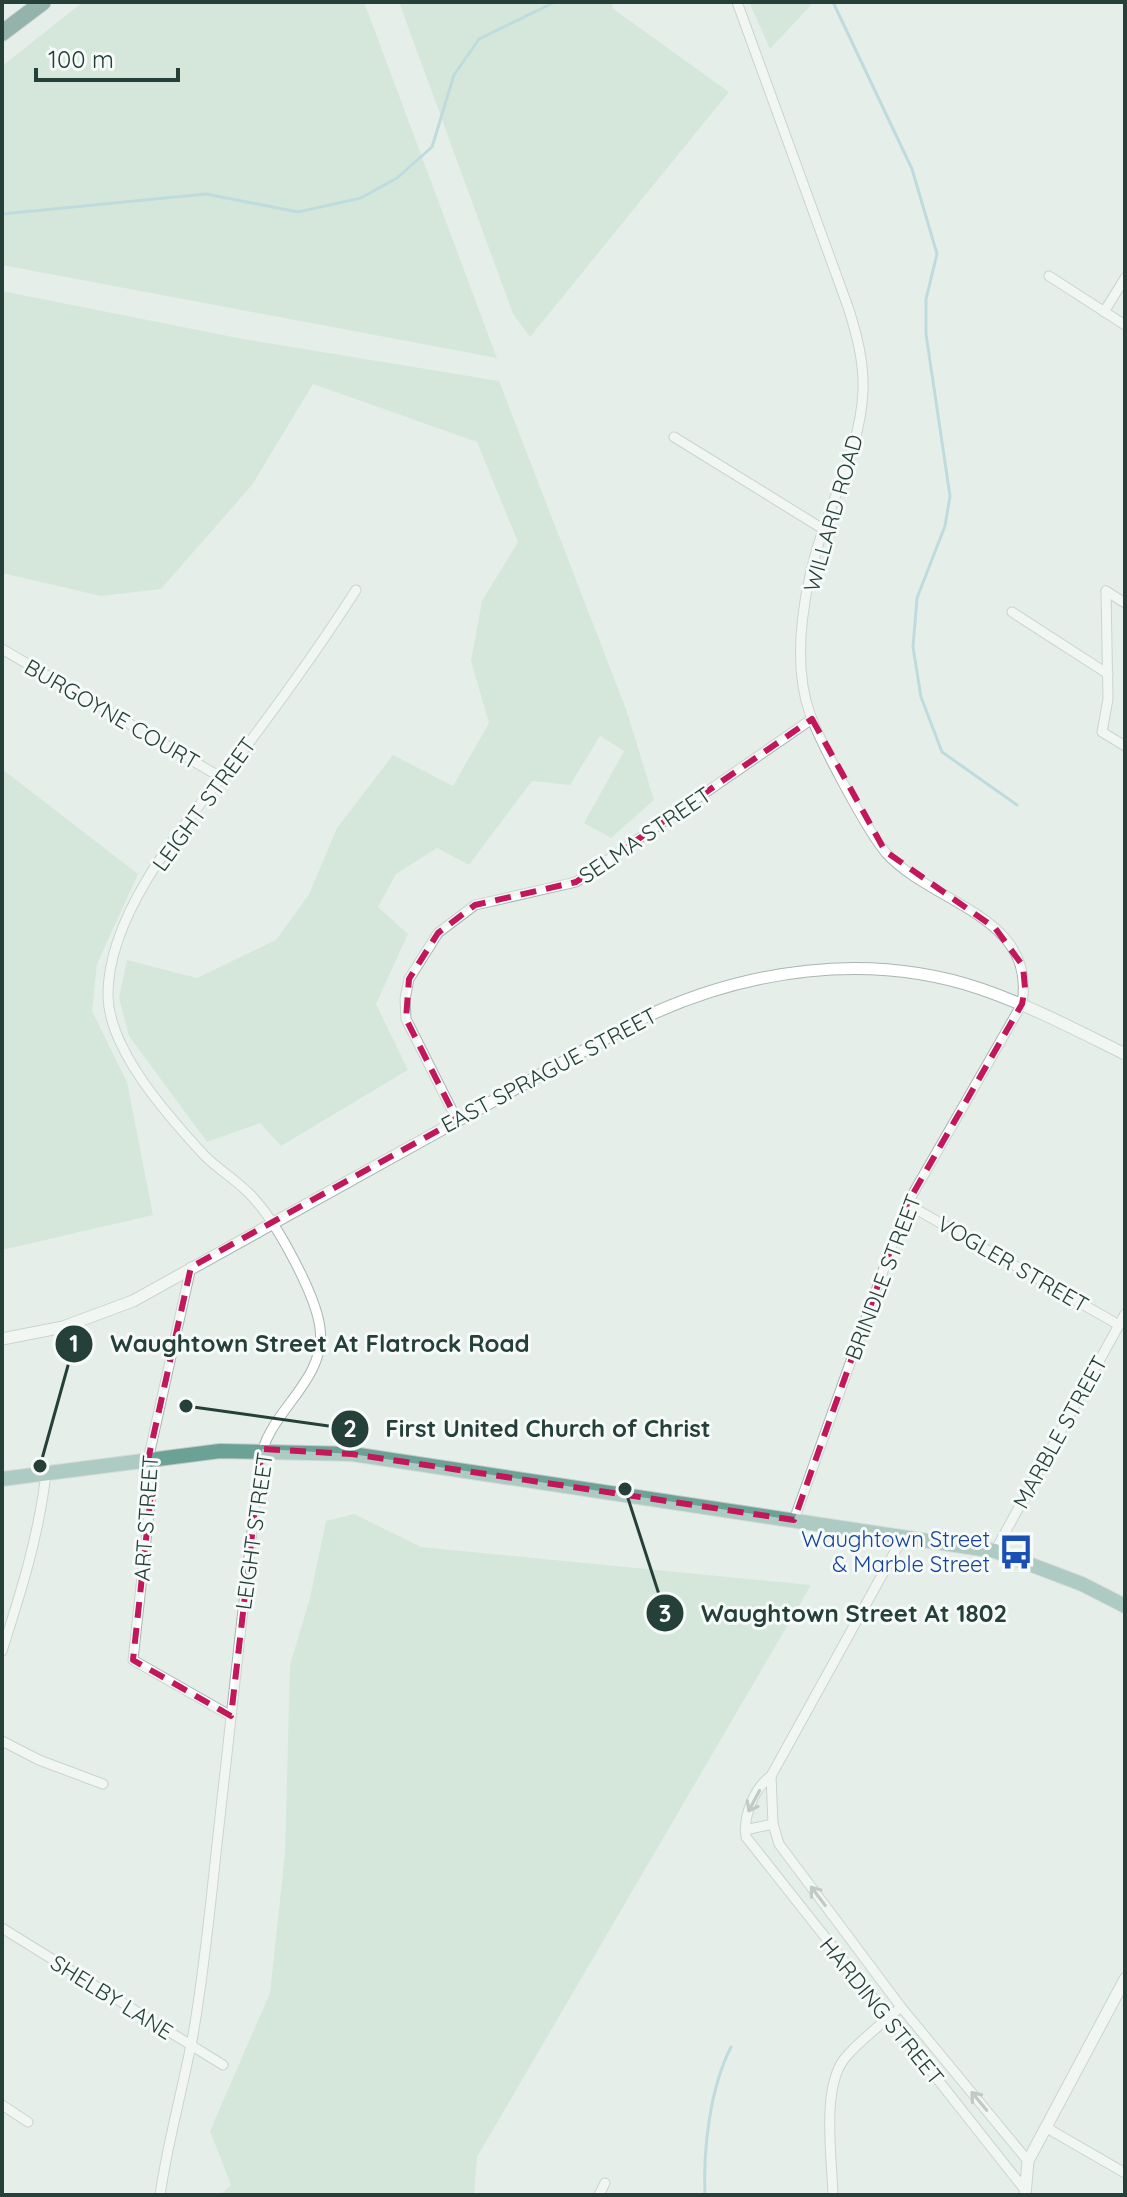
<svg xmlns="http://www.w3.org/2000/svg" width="1127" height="2197" viewBox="0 0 1127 2197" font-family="Quicksand,sans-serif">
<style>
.green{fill:#c0dec9}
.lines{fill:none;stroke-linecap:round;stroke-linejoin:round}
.stream{stroke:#91c4d0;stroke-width:3}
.minor-casing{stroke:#a8b6b1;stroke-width:11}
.tertiary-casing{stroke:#a8b6b1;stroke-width:13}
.primary-casing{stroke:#c2c9c8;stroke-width:16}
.motorway-casing{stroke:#c2c9c8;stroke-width:18}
.minor{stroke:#fff;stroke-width:9}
.tertiary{stroke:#fff;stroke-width:11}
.primary{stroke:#6ca196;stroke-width:14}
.motorway{stroke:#326b61;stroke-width:16}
.oneway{stroke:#929f9c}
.marked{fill:none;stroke:#c2185b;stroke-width:6;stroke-dasharray:16 10;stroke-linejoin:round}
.labels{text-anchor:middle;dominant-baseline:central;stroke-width:6;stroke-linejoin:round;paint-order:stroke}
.street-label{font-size:22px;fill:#253f39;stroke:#f6faf8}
.transit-label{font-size:22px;fill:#164399;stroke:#f6faf8;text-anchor:end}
.leader{fill:none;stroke:#253f39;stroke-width:3}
.callout-dot{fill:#253f39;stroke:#f6faf8;stroke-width:3}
.mark-label{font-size:24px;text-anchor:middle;font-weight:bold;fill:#fff}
.callout-label{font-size:24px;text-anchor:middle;font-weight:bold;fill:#253f39;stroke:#f6faf8;stroke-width:6;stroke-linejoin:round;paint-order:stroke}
</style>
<rect width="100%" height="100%" fill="#e6eeea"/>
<g class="green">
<path d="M83,2H364L497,358L2,265V66Z"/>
<path d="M399,2H614L612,8L729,92L530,337L513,314Z"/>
<path d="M749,2H814L770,49Z"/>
<path d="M2,291L243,339L499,381L626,709L654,800L611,838L584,823L624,751L600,736L570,785L532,781L469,865L437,848L396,874L378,907L408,934L376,1004L408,1070L281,1146L260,1123L207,1142L129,1036L119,998L127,960L197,978L276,940L309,894L337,828L393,755L453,786L489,723L471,661L482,601L518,542L477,442L313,384L252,485L161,589L101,596L2,573Z"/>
<path d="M2,769L138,874L97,964L92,1011L127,1082L153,1215L2,1250Z"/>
<path d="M354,1514L421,1547L811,1585L477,2157L474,2195H220L231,2185L210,2131L270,1993L285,1853L290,1665L310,1598L326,1521Z"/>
</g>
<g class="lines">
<g class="stream">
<path d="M833,2L912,169L937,254L926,299V334L950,496L945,526L917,598L913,647L921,697L942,752L1017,805"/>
<path d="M2,214L206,194L298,212L361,198L397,178L432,147L454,75L479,39L555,2"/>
<path d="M705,2195C703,2149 710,2088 731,2047"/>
</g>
<g class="minor-casing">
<g id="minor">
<path d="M737,2L848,307C857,335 864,362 863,391C861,438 841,480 825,524C805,580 790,658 810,714C821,744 866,829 886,853C933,905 1037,915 1022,1004L907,1204L794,1520"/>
<path d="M1049,276L1125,325"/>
<path d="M1104,312L1125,278"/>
<path d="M674,437L823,529"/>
<path d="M1106,591L1108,699L1102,732L1125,746"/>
<path d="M1106,591L1125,603"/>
<path d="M1012,612L1108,674"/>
<path d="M2,649L222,778"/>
<path d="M457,1120L406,1019L405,999L409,979L438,933L475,905L576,882L812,719"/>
<path d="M907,1204L1119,1325"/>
<path d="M191,1267L148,1460L153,1475L133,1660L231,1716"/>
<path d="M903,1537L771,1776C754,1788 743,1816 746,1837L1025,2190"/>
<path d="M995,1551L1125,1314"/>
<path d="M2,1651C21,1592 39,1535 46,1473"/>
<path d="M2,1741L39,1760L103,1784"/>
<path d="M771,1776L773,1824L779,1844L901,2007L1028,2161"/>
<path d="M745,1830L773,1824"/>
<path d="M2,1928L223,2065"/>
<path d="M2,2105L28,2122"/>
<path d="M1047,2128L1125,2173"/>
<path d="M160,2195C168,2139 184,2085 194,2029C206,1959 212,1887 220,1817C233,1699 246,1580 260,1462C266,1412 327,1382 320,1328C316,1295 278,1226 256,1201C241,1182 219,1171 203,1154C168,1116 109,1050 108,996C107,904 202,805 254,736C290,688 324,640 356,590"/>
<path d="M599,2195L605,2183"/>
<path d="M833,2195C832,2159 821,2087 845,2058C861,2039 883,2023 901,2007"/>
</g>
</g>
<g class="tertiary-casing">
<g id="tertiary">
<path d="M2,1339L63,1327L133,1301L639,1020C745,969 868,951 981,989C1031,1006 1078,1031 1125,1054"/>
<path d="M1025,2195L1028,2161L1125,1979"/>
</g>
</g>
<g class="primary-casing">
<path id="primary" d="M2,1479L220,1451L352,1454L995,1551L1082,1584L1125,1606"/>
</g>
<g class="motorway-casing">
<path id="motorway" d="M2,33L43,2"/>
</g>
<use href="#minor" class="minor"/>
<use href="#tertiary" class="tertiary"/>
<use href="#primary" class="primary"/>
<use href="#motorway" class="motorway"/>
</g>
<defs><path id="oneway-shaft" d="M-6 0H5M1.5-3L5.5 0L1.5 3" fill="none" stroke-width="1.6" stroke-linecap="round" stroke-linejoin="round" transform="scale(2)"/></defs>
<g class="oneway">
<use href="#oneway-shaft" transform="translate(754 1801) rotate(118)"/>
<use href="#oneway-shaft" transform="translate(818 1896) rotate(-127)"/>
<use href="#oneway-shaft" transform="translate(979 2101) rotate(-130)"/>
</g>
<path d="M0 0H1127V2197H0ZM812,719L885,851L995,928L1023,966L1025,988L1022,1004L907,1204L794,1520L352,1454L262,1449L231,1716L133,1660L153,1475L148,1460L191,1267L457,1120L406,1019L409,979L438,933L475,905L576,882Z" fill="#e6eeea" fill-opacity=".55" fill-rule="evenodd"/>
<path class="marked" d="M812,719L885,851L995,928L1023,966L1025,988L1022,1004L907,1204L794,1520L352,1454L262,1449L231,1716L133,1660L153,1475L148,1460L191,1267L457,1120L406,1019L409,979L438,933L475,905L576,882Z"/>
<defs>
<g id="bus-bare" transform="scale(2.76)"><path d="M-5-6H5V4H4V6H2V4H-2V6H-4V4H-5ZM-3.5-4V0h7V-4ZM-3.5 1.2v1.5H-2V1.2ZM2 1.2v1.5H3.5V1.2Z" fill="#1a4fb4" stroke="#f6faf8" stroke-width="2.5" paint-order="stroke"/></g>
</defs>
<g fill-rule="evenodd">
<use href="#bus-bare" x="1016" y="1552"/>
</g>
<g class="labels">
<g class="street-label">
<text transform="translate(833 513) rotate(-74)">WILLARD ROAD</text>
<text transform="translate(112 714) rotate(30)">BURGOYNE COURT</text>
<text transform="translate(204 804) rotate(-54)">LEIGHT STREET</text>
<text transform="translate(645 835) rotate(-34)">SELMA STREET</text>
<text transform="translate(549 1070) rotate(-28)">EAST SPRAGUE STREET</text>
<text transform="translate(1013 1264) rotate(30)">VOGLER STREET</text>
<text transform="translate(883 1277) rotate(-69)">BRINDLE STREET</text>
<text transform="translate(1060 1432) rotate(-61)">MARBLE STREET</text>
<text transform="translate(146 1518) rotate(-86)">ART STREET</text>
<text transform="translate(254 1531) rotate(-82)">LEIGHT STREET</text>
<text transform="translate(112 1997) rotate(32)">SHELBY LANE</text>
<text transform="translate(882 2011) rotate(51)">HARDING STREET</text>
</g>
<g class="transit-label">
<text x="990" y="1539">Waughtown Street<tspan x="990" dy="25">&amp; Marble Street</tspan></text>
</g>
</g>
<path class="leader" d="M40 1466L74 1344M186 1406L350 1429M625 1489L665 1613"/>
<g class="callout-dot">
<circle cx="40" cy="1466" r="8"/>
<circle cx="186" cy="1406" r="8"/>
<circle cx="625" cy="1489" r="8"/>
<circle cx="74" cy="1344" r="20"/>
<circle cx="350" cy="1429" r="20"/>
<circle cx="665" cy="1613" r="20"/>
</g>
<g class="mark-label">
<text x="74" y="1352">1</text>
<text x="350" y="1437">2</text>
<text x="665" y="1622">3</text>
</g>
<g class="callout-label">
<text x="320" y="1352">Waughtown Street At Flatrock Road</text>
<text x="548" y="1437">First United Church of Christ</text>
<text x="854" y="1622">Waughtown Street At 1802</text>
</g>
<rect width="1127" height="2197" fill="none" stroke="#253f39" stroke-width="8"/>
<path d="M36 68v12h142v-12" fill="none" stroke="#253f39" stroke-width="4"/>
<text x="48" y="68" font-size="24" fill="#253f39" stroke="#f6faf8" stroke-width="6" paint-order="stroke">100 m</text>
</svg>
